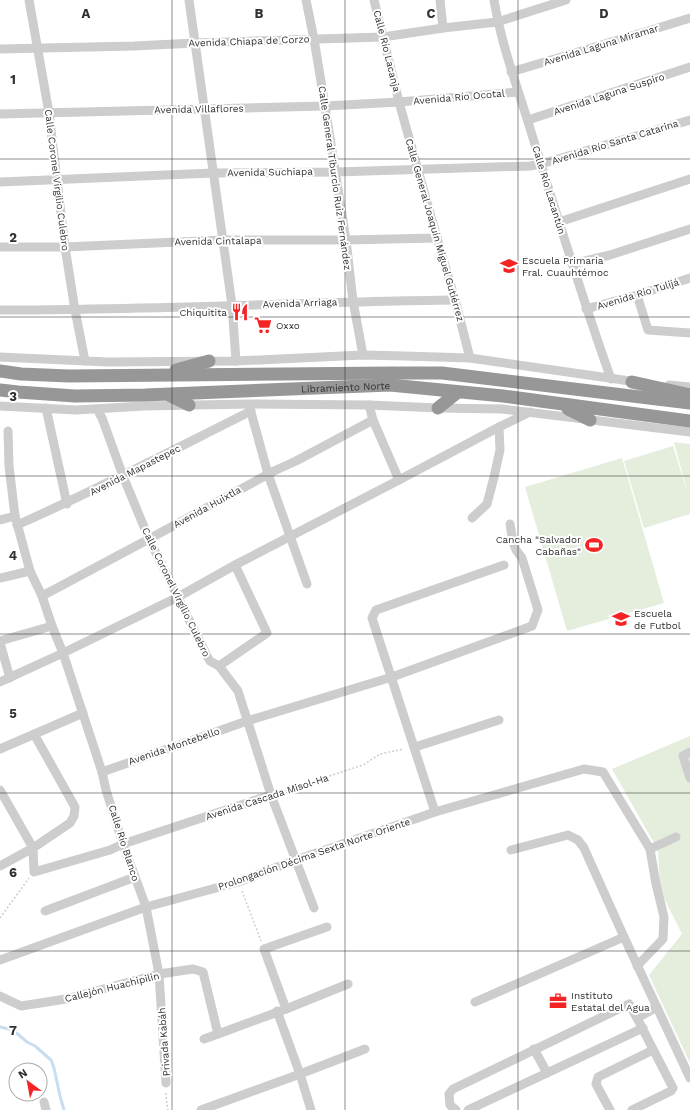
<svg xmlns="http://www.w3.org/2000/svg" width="690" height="1110" viewBox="0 0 690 1110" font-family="'Work Sans',sans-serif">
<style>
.pitch{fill:#e5eedd}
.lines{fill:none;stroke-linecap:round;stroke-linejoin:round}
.stream{stroke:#c8ddf0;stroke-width:3}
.path{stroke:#cdcdcd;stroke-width:1.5;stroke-dasharray:2 2;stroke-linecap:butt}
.minor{stroke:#cdcdcd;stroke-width:9}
.highway{stroke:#979797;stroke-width:13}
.grid{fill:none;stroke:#303030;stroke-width:1;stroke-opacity:0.55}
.labels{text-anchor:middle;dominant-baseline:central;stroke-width:4;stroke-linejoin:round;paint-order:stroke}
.street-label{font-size:10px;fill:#303030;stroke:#fff}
.poi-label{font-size:10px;fill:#303030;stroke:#fff;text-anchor:start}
.grid-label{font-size:13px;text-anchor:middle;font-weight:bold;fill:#303030;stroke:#fff;stroke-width:4;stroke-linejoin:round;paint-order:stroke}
</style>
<rect width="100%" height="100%" fill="#fff"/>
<g class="pitch">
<path d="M674,442L690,444V514L644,528L624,461L673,446L688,495Z"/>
<path d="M622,458L664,603L567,631L525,487Z"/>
<path d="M690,736V1063L649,975L682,934L660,890L658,850L612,769Z"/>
</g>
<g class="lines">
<path class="stream" d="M0,1027L13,1030L27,1042L35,1046L51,1060L54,1068L60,1096L64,1110"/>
<g class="path">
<path d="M280,792L363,765L380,754L404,749"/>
<path d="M242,891L261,941"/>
<path d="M0,918L29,878"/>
<path d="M166,1093V1097L168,1110"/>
</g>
<g class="minor">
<path d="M29,0L49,113L65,247L75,310L85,361"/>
<path d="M189,0L232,305L236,361"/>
<path d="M306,0L314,39L325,106L346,240L353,301L363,355"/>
<path d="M374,0L399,102L437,238L455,300L470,358"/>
<path d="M440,0L443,28"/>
<path d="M494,0C501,43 516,83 529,125C555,210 581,295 611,379"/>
<path d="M0,49L134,46L195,43L383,37L443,28L497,22L566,0"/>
<path d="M511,72L648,31L690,18"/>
<path d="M0,114L325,106L399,102L518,92"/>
<path d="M528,120L690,67"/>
<path d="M0,182L213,173L336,172L530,166L541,164L690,120"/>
<path d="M559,222L690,179"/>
<path d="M0,247H65L223,240H346L437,238"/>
<path d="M572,264L610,255L690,229"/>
<path d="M637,295L648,330L690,333"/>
<path d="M586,309L637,295L690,278"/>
<path d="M0,310C152,310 304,302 455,300"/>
<path d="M0,357L108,362L236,361L363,355L404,356L470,358L637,382"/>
<path d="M669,385L690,387"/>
<path d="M249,405L268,474L307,584"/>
<path d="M369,405L373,420L399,480"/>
<path d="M0,406L76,410L144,406L249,404L369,405L438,408L502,409L690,432"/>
<path d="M46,408L67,504"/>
<path d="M97,409L102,418L123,476L149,539L207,656L210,661L219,666L238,691L271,795L314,908"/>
<path d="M8,431L9,466L15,516L30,571L42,596L52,626L63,653L102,772L106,790L123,844L146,907L159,974L166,1083"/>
<path d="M472,518L487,504L494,477L500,450L499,427"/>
<path d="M0,520L15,516"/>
<path d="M17,525C97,490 173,450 251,411"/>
<path d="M0,578L30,571"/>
<path d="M42,596L149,539L274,471L296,461L373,420"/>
<path d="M0,641L52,626"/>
<path d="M0,643L10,678"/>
<path d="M219,666L267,633L235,565"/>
<path d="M0,682L63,653L178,597L235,565L399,480L499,427L530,412"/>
<path d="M415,747L499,720"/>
<path d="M0,749L83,713"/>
<path d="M690,752L683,756L690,778"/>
<path d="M102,772L247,721L392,677L532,626L538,610L522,558L516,550L513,542L510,524"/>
<path d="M0,790L33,848L34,872L110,850L123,844L271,795"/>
<path d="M435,812L372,618L376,610L504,565"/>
<path d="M650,849L676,837"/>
<path d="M511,850L568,835L578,840L584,848L624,937L690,1078"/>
<path d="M0,866L33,848L70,823L74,816L75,807L34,734"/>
<path d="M45,911L135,877"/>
<path d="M0,960L146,907L238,882L296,860L435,812L584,769L603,772L650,849L656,884L664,917L663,939L637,966"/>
<path d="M0,996L21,1006L66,999L159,974L193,969L203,972L218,1034"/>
<path d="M475,1002L624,937"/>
<path d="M286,1009L264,949L327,927"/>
<path d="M277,1011L300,1074L311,1110"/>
<path d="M637,1018L657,1007"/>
<path d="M204,1039L218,1034L286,1009L348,984"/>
<path d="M534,1049L547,1073"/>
<path d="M44,1102L46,1110"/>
<path d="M201,1110L300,1074L365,1049"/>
<path d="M456,1110L450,1105L449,1094L453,1089L629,1004L637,1018L673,1088L671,1091L632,1110"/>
<path d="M468,1110L643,1028"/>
<path d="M610,1110L596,1084L598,1077L653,1050"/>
</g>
<g class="highway">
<path d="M176,370L209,361"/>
<path d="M0,371L21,374L69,376L392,373H442L690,403"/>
<path d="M632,382L690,395"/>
<path id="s1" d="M0,390L18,392L75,396L145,395L390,385L503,396L690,421"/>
<path d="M169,395L189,405"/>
<path d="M438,408L458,392"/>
<path d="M568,409L590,420"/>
</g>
</g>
<path class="grid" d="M172,0V1110M345,0V1110M518,0V1110M0,159H690M0,317H690M0,476H690M0,634H690M0,793H690M0,951H690"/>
<defs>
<g id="school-bare" transform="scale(1.38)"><path d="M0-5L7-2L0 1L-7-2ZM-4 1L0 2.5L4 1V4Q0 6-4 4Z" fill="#f52424" stroke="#fff" stroke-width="2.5" paint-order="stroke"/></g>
<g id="restaurant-bare" transform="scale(1.38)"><path d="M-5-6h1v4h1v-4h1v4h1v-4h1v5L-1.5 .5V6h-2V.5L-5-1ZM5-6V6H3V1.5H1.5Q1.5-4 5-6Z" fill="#f52424" stroke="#fff" stroke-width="2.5" paint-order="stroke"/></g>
<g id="supermarket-bare" transform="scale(1.38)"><path d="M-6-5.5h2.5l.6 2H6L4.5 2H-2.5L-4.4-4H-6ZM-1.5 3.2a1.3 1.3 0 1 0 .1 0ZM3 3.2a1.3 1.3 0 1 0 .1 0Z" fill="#f52424" stroke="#fff" stroke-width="2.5" paint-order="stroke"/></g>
<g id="stadium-bare" transform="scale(1.38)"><path d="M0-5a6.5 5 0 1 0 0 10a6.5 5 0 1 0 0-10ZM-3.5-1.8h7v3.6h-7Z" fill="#f52424" stroke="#fff" stroke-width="2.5" paint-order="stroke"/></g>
<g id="office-bare" transform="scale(1.38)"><path d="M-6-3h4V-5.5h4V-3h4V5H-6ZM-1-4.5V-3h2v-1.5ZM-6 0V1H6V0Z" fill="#f52424" stroke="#fff" stroke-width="2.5" paint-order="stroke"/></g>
</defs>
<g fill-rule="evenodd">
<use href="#school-bare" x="509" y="266"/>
<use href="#restaurant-bare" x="240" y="312"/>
<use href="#supermarket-bare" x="263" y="325"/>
<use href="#stadium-bare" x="594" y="545"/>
<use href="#school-bare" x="621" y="619"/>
<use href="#office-bare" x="558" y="1001"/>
</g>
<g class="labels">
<g class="street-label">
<text transform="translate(249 41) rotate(-2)">Avenida Chiapa de Corzo</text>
<text transform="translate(601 45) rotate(-17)">Avenida Laguna Miramar</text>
<text transform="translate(387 51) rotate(76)">Calle Río Lacanja</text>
<text transform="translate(609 94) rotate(-18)">Avenida Laguna Suspiro</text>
<text transform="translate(459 97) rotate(-5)">Avenida Río Ocotal</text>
<text transform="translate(199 109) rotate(-1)">Avenida Villaflores</text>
<text transform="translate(615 142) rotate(-17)">Avenida Río Santa Catarina</text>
<text transform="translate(270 172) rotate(-1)">Avenida Suchiapa</text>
<text transform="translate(335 178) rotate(82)">Calle General Tiburcio Ruiz Fernández</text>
<text transform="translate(57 180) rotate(83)">Calle Coronel Virgilio Culebro</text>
<text transform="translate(549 190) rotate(73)">Calle Río Lacantún</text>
<text transform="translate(435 230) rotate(74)">Calle General Joaquín Miguel Gutiérrez</text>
<text transform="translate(218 241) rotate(-1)">Avenida Cintalapa</text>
<text transform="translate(638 294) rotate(-17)">Avenida Río Tulijá</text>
<text transform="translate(300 303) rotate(-2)">Avenida Arriaga</text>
<text stroke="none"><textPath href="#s1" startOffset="346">Libramiento Norte</textPath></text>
<text transform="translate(135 470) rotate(-27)">Avenida Mapastepec</text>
<text transform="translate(207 507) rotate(-29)">Avenida Huixtla</text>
<text transform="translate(176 592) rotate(64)">Calle Coronel Virgilio Culebro</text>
<text transform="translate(174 746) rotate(-19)">Avenida Montebello</text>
<text transform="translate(267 797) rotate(-18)">Avenida Cascada Misol-Ha</text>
<text transform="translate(124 843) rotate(72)">Calle Río Blanco</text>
<text transform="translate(314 854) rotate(-19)">Prolongación Décima Sexta Norte Oriente</text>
<text transform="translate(112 987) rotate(-14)">Callejón Huachipilin</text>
<text transform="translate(164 1042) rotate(-94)">Privada Kabáh</text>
</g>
<g class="poi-label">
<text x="522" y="260">Escuela Primaria<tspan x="522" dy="12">Fral. Cuauhtémoc</tspan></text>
<text x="227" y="312" text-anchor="end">Chiquitita</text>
<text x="276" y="325">Oxxo</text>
<text x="581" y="539" text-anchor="end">Cancha "Salvador<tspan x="581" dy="12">Cabañas"</tspan></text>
<text x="634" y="613">Escuela<tspan x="634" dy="12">de Futbol</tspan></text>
<text x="571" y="995">Instituto<tspan x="571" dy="12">Estatal del Agua</tspan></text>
</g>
</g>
<g class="grid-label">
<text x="86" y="18">A</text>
<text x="259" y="18">B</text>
<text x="431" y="18">C</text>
<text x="604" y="18">D</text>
<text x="13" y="84">1</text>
<text x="13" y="242">2</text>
<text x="13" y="401">3</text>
<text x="13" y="560">4</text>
<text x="13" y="718">5</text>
<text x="13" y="877">6</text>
<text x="13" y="1035">7</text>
</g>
<g transform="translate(28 1082) rotate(328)"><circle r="19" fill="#ffffff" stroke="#acacac"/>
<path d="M0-3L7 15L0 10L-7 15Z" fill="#f52424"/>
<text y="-6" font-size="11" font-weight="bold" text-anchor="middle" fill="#303030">N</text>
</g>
</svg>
